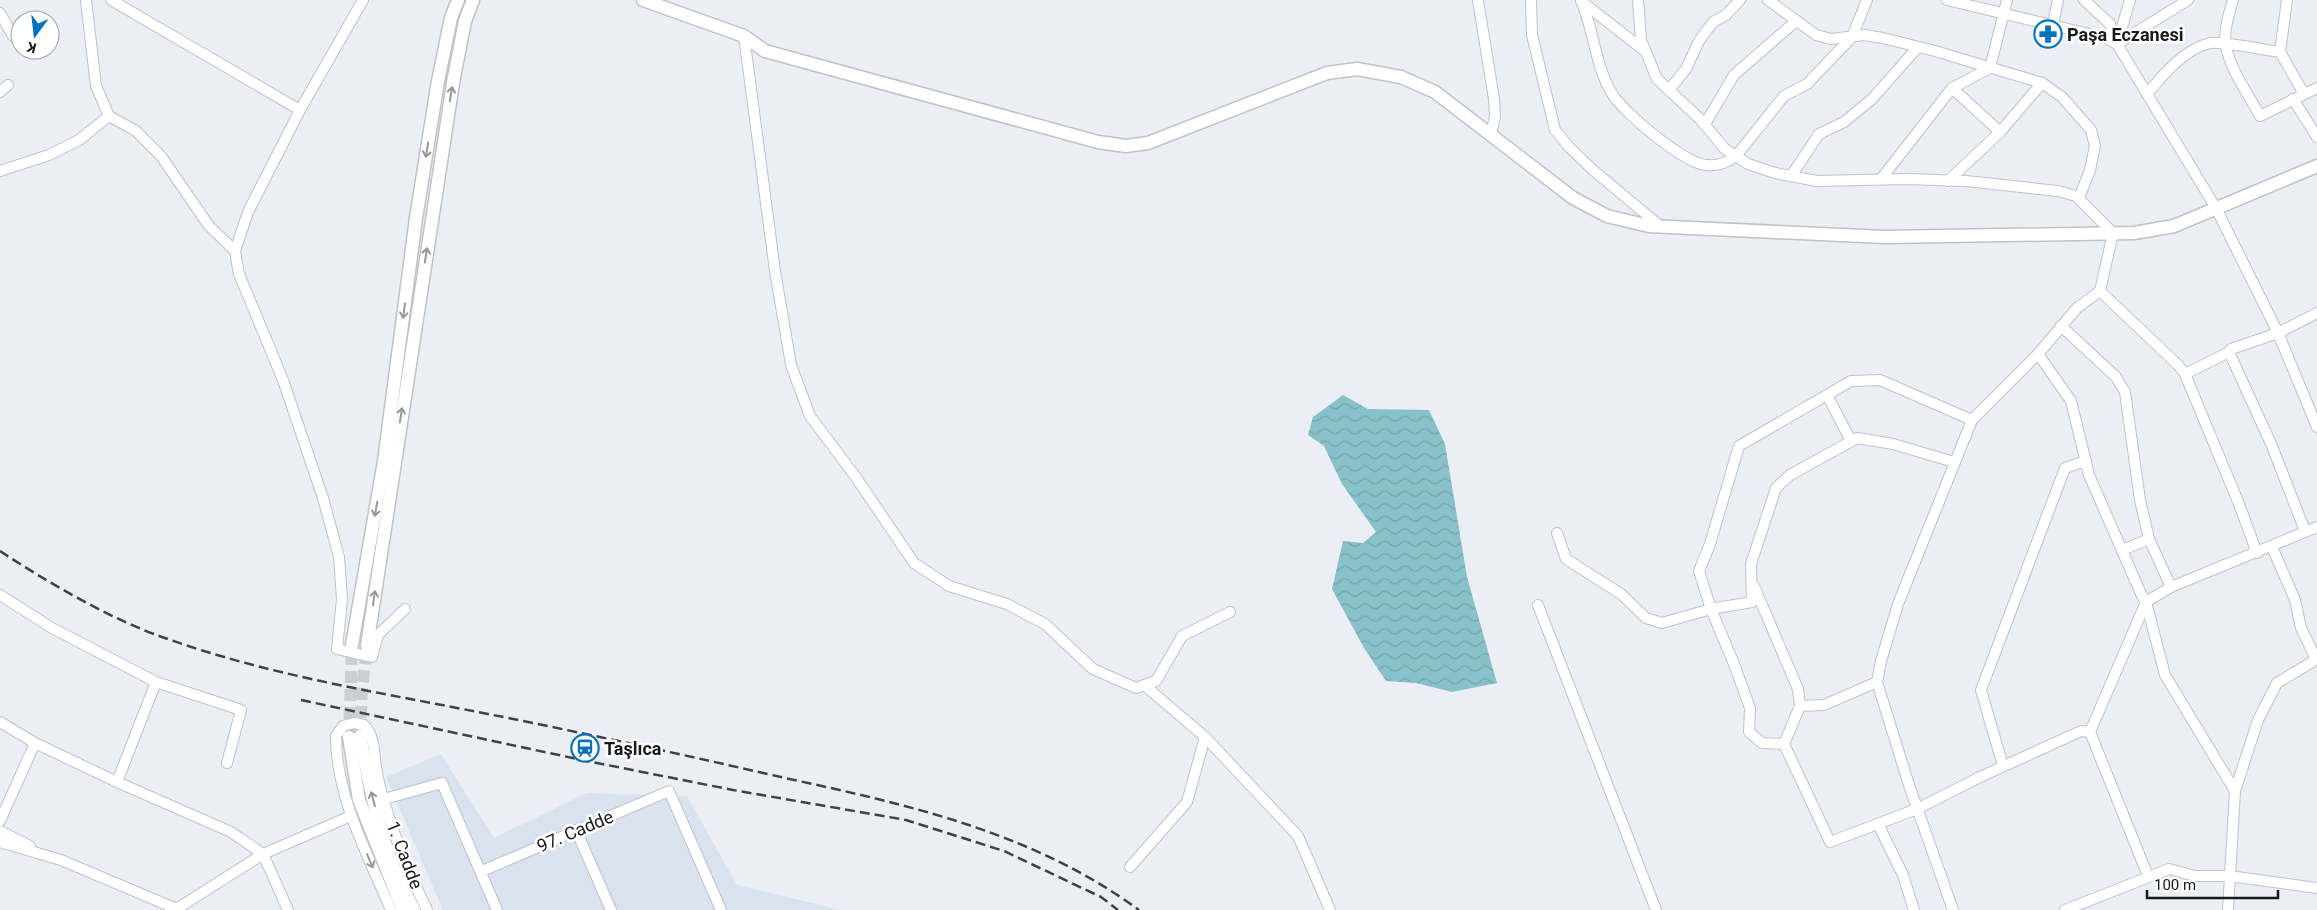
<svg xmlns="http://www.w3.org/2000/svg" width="2317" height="910" viewBox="0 0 2317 910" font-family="Roboto,sans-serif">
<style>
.built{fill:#d9e2ee}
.water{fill:url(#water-waves)}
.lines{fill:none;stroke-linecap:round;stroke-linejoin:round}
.major-tunnel{stroke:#cbcfd4;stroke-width:12;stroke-dasharray:12 6;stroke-linecap:butt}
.minor-casing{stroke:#bec3c8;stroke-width:12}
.major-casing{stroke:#bec3c8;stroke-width:15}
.minor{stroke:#fff;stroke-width:10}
.major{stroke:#fff;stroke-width:12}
.rail{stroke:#3f4244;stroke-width:2.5;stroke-dasharray:10 5;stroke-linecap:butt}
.oneway{stroke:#979898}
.labels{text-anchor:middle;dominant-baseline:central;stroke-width:5;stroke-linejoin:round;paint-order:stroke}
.poi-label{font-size:18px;font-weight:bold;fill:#17191a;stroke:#fff;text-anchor:start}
.street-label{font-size:18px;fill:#17191a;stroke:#fff}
</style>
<defs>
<pattern id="water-waves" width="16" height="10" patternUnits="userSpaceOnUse" patternTransform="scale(1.25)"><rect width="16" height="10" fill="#89c1ca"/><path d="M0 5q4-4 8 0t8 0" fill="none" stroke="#76a5ad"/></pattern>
</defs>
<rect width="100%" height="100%" fill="#ebeff5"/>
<path class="built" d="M441,754L494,838L587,793L687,796L737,885L841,910H443L386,777Z"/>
<path class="water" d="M1343,395L1368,409L1429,410L1445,444L1467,577L1497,683L1452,692L1416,683L1386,681L1364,648L1332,589L1343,541L1363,543L1376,532L1342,484L1324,446L1308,435L1313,417Z"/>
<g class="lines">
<g class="major-tunnel">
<path d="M360,736L362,689L367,646"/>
<path d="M349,737L352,645"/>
</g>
<g class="minor-casing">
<g id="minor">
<path d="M86,0L96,86L109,116L136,131L161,156L209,226L235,251"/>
<path d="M111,0L300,110"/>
<path d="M363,0L300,110L248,212L235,251L239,274L283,380L323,498L339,557L342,599L337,649L372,657L378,635L405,609"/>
<path d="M1478,0L1494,99L1495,116L1491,135"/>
<path d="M1531,0L1532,35L1555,130L1569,147L1593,170L1660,226"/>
<path d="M1581,0C1594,30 1595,67 1613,95C1624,113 1686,165 1707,165C1717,166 1728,162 1736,156L1784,96L1807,84L1852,37L1867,0"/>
<path d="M1638,0L1641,40L1657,79L1700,119L1725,149L1748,164L1775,173L1817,181L1906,179L1966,181L2058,191L2076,196L2113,233L2100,291L2077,308L2038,354L1972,420L1898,604L1881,661L1877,682L1909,785L1953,910"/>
<path d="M1768,0L1816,35L1831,39L1864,35L1883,38L1935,51L2042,83L2062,97L2091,130L2095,146L2090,170L2079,198"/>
<path d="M1947,0L2106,38L2117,44L2217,210L2278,333L2317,427"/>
<path d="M2084,0L2110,24L2117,44"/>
<path d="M2233,0C2229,13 2223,32 2226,46C2230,70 2249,95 2260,116L2317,88"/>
<path d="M2287,0L2280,52L2304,94"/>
<path d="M1581,1L1645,51"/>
<path d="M0,13L13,36"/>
<path d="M2053,24L2058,0"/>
<path d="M744,36L775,271L791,365L810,416L855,476L914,563L949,586L1007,604L1045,624L1093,669L1136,688L1156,681L1182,636L1230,612"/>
<path d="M2117,44L2188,0"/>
<path d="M2117,44L2130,0"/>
<path d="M1952,88L1990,68L2007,0"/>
<path d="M1669,90L1686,69L1699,41L1713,22L1726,15L1740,0"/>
<path d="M0,92L8,85"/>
<path d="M2147,94C2163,75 2184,49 2210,43C2220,41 2266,50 2280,52"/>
<path d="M2293,99L2317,137"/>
<path d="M1705,124L1734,75L1796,21"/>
<path d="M0,171L49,155L79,140L109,116"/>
<path d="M1791,176L1819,134L1844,122L1872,99L1918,47"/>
<path d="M1881,179L1952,88L2000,132"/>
<path d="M1948,181L2000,132L2042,83"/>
<path d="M2100,291L2179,366L2185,374L2239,504L2257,553"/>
<path d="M2061,326L2116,377L2125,392L2140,500L2149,539L2122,550"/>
<path d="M2229,352L2272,446L2305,531"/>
<path d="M2038,354L2071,401L2089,475L2142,596L2146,602L2165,675L2235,791"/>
<path d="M2185,374L2229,352L2231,349L2278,333L2317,313"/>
<path d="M1827,395L1851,441"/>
<path d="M1954,462L1893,444L1857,438L1790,475L1776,488L1751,564L1752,602L1711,609L1699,571L1710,544L1739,446L1851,381L1880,380L1972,420"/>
<path d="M1557,533L1566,559L1621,594L1646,618L1662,623L1711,609L1734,664L1750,708L1749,732L1762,743L1784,744"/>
<path d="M2149,539L2171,587"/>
<path d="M2272,547L2295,600L2301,628L2316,659"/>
<path d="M1754,586L1798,689L1800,706L1824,705L1877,682"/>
<path d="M0,595L52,628L156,682L241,710L227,763"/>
<path d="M1538,605L1656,910"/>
<path d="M1800,706L1784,744L1830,842L1917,809L1980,777L2081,731L2090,732"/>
<path d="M0,722L35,743L117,782L231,832L263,854L288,910"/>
<path d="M1205,737L1298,836L1330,910"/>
<path d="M2003,766L1981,690L2065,468L2086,461"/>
<path d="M117,782L156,682"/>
<path d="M384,799L442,783L497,910"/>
<path d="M0,821L35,743"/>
<path d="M1878,824L1903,875L1914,910"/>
<path d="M576,830L611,910"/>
<path d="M0,831L30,846"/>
<path d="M0,842L61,860L177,909"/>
<path d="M1130,867L1187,802L1205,737L1144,685"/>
<path d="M482,871L669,791L721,910"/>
<path d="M2148,876L2090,732L2146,602L2171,587L2317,527"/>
<path d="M175,910L263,854L351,816"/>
<path d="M391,910C368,855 336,797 336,736L343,726L354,723L364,725C375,736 374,754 376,768C384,813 407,869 427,910"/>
<path d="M2065,910L2169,869L2195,876H2229L2317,888"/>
<path d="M2228,910L2235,791L2258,720L2277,683L2317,659"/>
</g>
</g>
<g class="major-casing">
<g id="major">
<path d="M643,0L744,36L765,51L1098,142L1126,146L1148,143L1327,73L1357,69L1401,77L1435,92L1573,198L1607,216L1649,226L1884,237L2134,233L2174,226L2317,166"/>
<path d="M352,645L384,461L416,218L438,81L451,18L458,0"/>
<path d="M367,646L453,83L465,21L473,0"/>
<path d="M360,736C368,778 376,820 391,860C398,877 406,894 414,910"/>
<path d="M349,737L359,800L403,910"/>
</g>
</g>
<use href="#minor" class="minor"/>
<use href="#major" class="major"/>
<g class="rail">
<path d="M0,551C47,582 112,620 165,638C268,675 377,692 483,713C584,733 685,755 785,778C910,805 1034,833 1139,910"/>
<path d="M301,700L582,760L733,790L906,820L1004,851L1101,897L1118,910"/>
</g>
</g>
<defs><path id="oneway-shaft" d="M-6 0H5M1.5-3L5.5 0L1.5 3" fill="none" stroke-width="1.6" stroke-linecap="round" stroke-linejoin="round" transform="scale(1.25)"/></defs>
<g class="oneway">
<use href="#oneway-shaft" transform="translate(451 94) rotate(-81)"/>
<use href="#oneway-shaft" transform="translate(427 150) rotate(99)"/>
<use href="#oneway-shaft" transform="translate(426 255) rotate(-81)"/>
<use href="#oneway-shaft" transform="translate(404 311) rotate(98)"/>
<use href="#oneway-shaft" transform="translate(401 415) rotate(-81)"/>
<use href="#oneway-shaft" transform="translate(376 509) rotate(100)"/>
<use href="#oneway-shaft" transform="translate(374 598) rotate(-82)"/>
<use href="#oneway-shaft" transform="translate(373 799) rotate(-105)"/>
<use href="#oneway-shaft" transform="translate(370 861) rotate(67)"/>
</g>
<defs>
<g id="pharmacy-ring" transform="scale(1.4375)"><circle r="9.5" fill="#fff" stroke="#0572bd" stroke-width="1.5"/><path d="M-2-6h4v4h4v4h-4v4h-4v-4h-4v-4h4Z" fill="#0572bd"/></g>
<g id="station-ring" transform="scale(1.4375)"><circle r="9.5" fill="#fff" stroke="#0572bd" stroke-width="1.5"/><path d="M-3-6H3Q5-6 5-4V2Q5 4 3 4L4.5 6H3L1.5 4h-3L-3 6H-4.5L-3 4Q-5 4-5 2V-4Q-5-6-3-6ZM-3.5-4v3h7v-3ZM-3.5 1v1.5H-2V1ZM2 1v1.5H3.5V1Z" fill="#0572bd"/></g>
</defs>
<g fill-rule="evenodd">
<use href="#pharmacy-ring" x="2048" y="34"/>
<use href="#station-ring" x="585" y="748"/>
</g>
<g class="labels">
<g class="poi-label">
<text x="2067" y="34">Paşa Eczanesi</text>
<text x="604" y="748">Taşlıca</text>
</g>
<g class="street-label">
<text transform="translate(575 831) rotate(-23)">97. Cadde</text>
<text transform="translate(405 855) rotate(69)">1. Cadde</text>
</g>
</g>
<g transform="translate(35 35) rotate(195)"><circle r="24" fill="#ffffff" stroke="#a2a3a3"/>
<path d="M0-4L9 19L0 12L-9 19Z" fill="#0572bd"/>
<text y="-8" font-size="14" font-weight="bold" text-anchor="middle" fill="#17191a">K</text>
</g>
<path d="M2147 890v8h131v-8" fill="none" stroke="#17191a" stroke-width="2.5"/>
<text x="2154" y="890" font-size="15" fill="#17191a" stroke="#ffffff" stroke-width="4" paint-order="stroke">100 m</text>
</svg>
